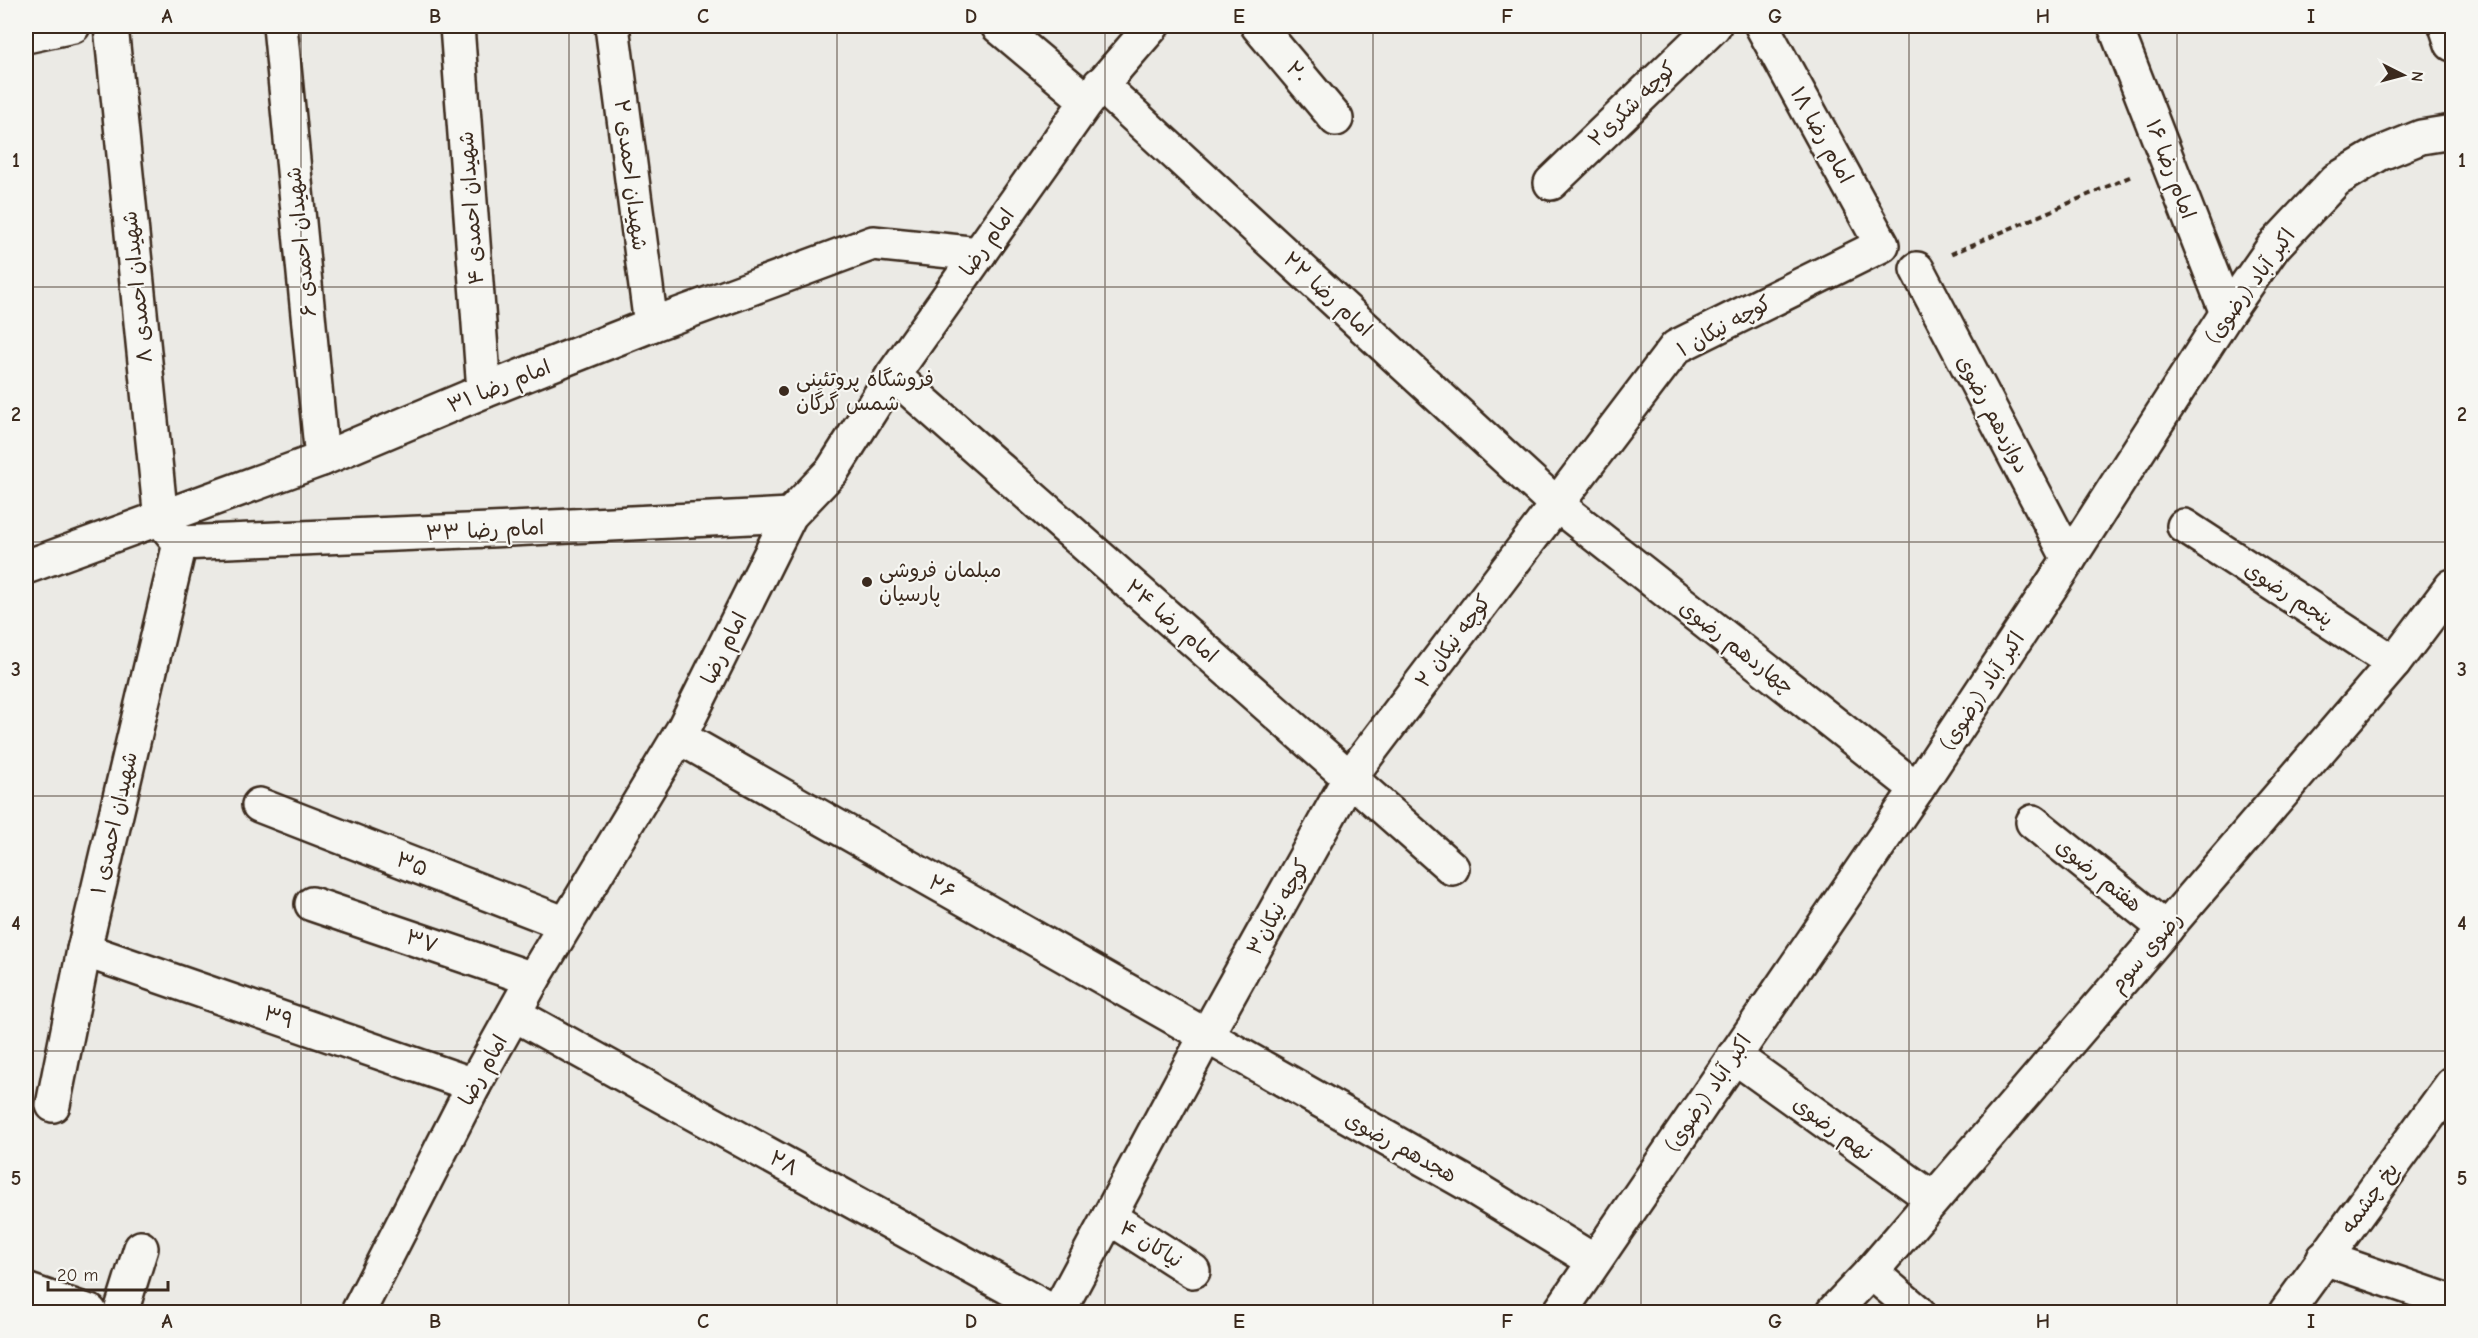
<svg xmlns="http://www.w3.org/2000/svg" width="2478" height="1338" viewBox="0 0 2478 1338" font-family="'Comic Neue','Playpen Sans Arabic',sans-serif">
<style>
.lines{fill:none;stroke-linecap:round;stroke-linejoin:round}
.minor-casing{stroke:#3b2a1e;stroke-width:38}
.major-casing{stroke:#3b2a1e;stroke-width:38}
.path{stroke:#3b2a1e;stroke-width:4;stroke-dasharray:6 4.5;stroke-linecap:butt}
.minor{stroke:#f6f6f2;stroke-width:33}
.major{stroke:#f6f6f2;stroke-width:33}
.grid{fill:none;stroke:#3b2a1e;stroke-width:1.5;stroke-opacity:0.55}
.poi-dot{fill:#3b2a1e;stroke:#f6f6f2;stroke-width:2}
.labels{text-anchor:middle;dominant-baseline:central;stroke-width:4.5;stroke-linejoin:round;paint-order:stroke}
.street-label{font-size:21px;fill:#3b2a1e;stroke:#f6f6f2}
.poi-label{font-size:21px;fill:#3b2a1e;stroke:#f6f6f2;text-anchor:start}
.neatline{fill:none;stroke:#3b2a1e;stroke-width:2}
.grid-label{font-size:20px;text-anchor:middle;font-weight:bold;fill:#3b2a1e}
</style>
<rect width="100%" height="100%" fill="#ebeae5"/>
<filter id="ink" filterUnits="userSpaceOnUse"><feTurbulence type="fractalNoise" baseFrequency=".0167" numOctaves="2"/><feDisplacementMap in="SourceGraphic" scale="12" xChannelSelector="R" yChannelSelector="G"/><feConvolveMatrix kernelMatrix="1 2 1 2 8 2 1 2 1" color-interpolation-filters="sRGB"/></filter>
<g filter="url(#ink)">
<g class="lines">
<g class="minor-casing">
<g id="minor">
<path d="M111,26L161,520L175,537"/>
<path d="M280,26L322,459"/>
<path d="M457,26L484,391"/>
<path d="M612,26L651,325"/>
<path d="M998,26L1087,101"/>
<path d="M1258,26L1336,119"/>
<path d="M2115,26L2227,313"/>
<path d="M2446,26L2452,44"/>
<path d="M26,36L73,26"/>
<path d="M1100,84L1556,504L1917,789"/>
<path d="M1551,183L1714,26"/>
<path d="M1917,269L2069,559"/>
<path d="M893,375L1452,868"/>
<path d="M2184,526L2394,663"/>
<path d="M180,543L490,530L790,515"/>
<path d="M26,567L322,459L484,391L651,325L873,243L979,254"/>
<path d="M679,737L1468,1184L1594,1261"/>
<path d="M259,805L566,924"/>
<path d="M2033,822L2166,929"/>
<path d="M312,904L533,979"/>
<path d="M84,950L474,1085"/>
<path d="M514,1014L1053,1312"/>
<path d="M1734,1056L1933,1199"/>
<path d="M53,1105L84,950L180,543"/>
<path d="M1109,1217L1193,1271"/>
<path d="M2324,1258L2452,1302"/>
<path d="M1871,1272L1918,1312"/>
<path d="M26,1290L90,1312"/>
<path d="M121,1312L141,1248"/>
<path d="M1058,1312L1206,1036L1350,777L1676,347L1882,245L1762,26"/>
<path d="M1560,1312L1917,789L2069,559L2227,313L2274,246L2336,180L2379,154L2421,137L2452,132"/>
<path d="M1833,1312L1871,1272L2394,663L2452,586"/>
<path d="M2286,1312L2452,1084"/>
</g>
</g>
<g class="major-casing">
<path id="major" d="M358,1312L474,1085L533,979L684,728L790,515L832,471L893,375L1087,101L1152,26"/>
</g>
<path class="path" d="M1951,254L2134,175"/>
<use href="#minor" class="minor"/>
<use href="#major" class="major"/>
</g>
</g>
<path class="grid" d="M301,26V1312M569,26V1312M837,26V1312M1105,26V1312M1373,26V1312M1641,26V1312M1909,26V1312M2177,26V1312M26,287H2452M26,542H2452M26,796H2452M26,1051H2452"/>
<g class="poi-dot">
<circle cx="784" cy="391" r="6"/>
<circle cx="867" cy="582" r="6"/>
</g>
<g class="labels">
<g class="street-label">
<text transform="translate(1297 72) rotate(50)">۲۰</text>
<text transform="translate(1632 104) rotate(-44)">کوچه شکری۲</text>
<text transform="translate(1822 135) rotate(61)">امام رضا ۱۸</text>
<text transform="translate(2171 169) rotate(69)">امام رضا ۱۶</text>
<text transform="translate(631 175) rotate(83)">۲ شهیدان احمدی</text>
<text transform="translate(471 208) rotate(-94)">۴ شهیدان احمدی</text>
<text transform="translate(301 242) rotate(-96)">۶ شهیدان احمدی</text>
<text transform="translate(987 242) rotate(-55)">امام رضا</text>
<text transform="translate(2250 286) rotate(-54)">اکبر آباد (رضوی)</text>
<text transform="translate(137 287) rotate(-96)">۸ شهیدان احمدی</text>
<text transform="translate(1328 294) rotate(43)">امام رضا ۲۲</text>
<text transform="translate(1724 326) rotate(-29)">کوچه نیکان ۱</text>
<text transform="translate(499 386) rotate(-22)">امام رضا ۳۱</text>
<text transform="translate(1993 414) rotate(62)">دوازدهم رضوی</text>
<text transform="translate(485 530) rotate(-3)">امام رضا ۳۳</text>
<text transform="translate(2289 594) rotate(33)">پنجم رضوی</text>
<text transform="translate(1172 621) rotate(41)">امام رضا ۲۴</text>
<text transform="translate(1453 641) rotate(-53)">کوچه نیکان ۲</text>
<text transform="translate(1737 647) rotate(38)">چهاردهم رضوی</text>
<text transform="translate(724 648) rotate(-64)">امام رضا</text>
<text transform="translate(1982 691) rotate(-57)">اکبر آباد (رضوی)</text>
<text transform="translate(114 823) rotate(-77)">۱ شهیدان احمدی</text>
<text transform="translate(412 864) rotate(21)">۳۵</text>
<text transform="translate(2099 875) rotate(39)">هفتم رضوی</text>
<text transform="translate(942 887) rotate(30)">۲۶</text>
<text transform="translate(1278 907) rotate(-61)">کوچه نیکان۳</text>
<text transform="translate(422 941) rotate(19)">۳۷</text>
<text transform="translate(2146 952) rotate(-49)">رضوی سوم</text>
<text transform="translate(279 1017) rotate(19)">۳۹</text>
<text transform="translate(483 1070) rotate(-61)">امام رضا</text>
<text transform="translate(1708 1093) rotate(-56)">اکبر آباد (رضوی)</text>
<text transform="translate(1833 1128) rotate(36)">نهم رضوی</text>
<text transform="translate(1401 1147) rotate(29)">هجدهم رضوی</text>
<text transform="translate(784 1163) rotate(29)">۲۸</text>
<text transform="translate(2369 1198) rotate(-54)">یخ چشمه</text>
<text transform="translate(1151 1244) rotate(32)">۴ نیاکان</text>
</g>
<g class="poi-label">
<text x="796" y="379">فروشگاه پروتئینی<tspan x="796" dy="24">شمس گرگان</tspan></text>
<text x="879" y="570">مبلمان فروشی<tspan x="879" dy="24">پارسیان</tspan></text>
</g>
</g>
<rect width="2478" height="1338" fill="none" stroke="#f6f6f2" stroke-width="66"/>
<g transform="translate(2403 75) rotate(96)" stroke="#f6f6f2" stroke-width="4.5" paint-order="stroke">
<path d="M0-4.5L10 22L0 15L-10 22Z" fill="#3b2a1e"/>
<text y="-9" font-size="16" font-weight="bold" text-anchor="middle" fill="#3b2a1e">N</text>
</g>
<path d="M48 1281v9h120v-9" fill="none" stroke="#3b2a1e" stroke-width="3"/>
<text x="57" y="1281" font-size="18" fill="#3b2a1e" stroke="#f6f6f2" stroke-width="4.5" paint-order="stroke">20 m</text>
<rect x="33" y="33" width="2412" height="1272" class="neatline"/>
<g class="grid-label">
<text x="167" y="23">A</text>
<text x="435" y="23">B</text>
<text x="703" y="23">C</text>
<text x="971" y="23">D</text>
<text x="1239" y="23">E</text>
<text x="1507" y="23">F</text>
<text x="1775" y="23">G</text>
<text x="2043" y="23">H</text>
<text x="2311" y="23">I</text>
<text x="16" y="167">1</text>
<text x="2462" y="167">1</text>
<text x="16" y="421">2</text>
<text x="2462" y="421">2</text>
<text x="16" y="676">3</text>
<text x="2462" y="676">3</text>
<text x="16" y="930">4</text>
<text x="2462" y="930">4</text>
<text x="16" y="1185">5</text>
<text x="2462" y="1185">5</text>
<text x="167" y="1328">A</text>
<text x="435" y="1328">B</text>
<text x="703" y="1328">C</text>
<text x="971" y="1328">D</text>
<text x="1239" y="1328">E</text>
<text x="1507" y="1328">F</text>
<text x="1775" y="1328">G</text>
<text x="2043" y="1328">H</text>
<text x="2311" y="1328">I</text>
</g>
</svg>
